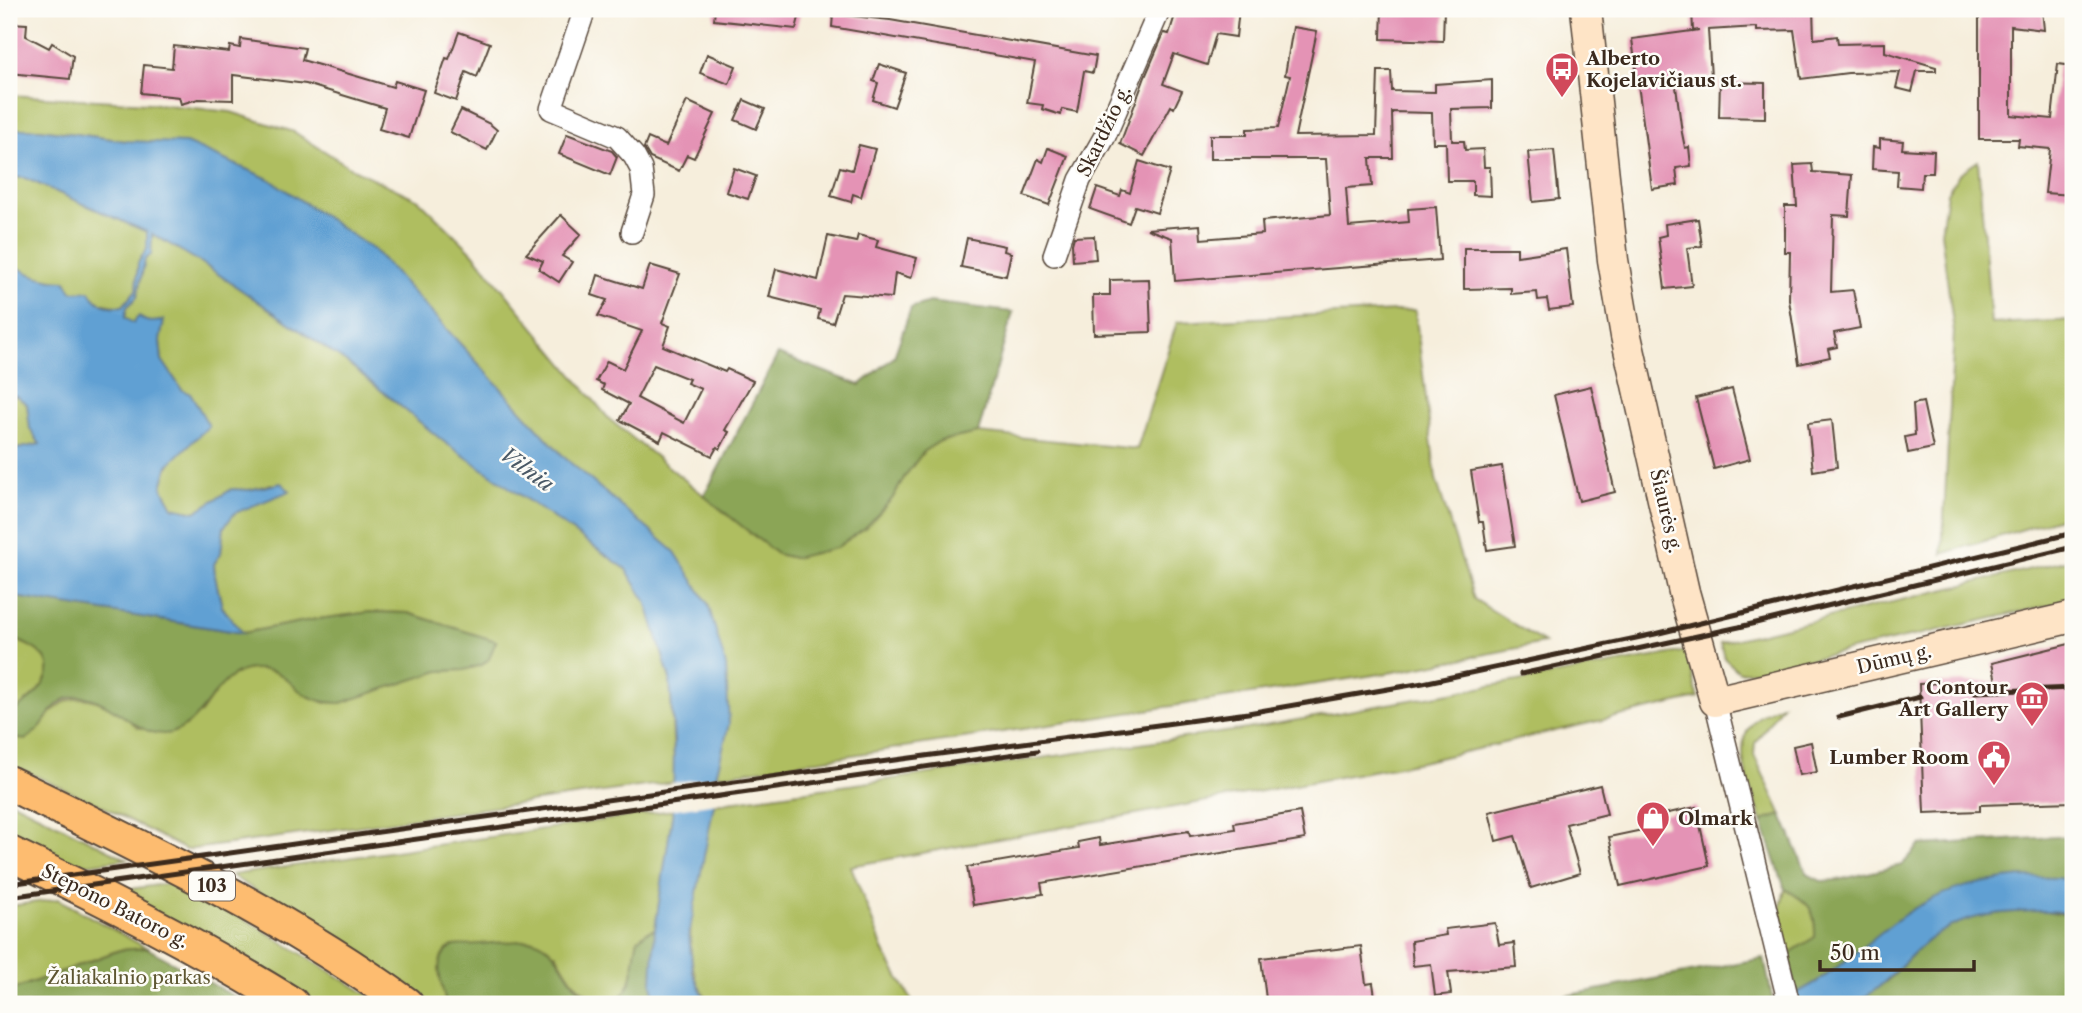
<svg xmlns="http://www.w3.org/2000/svg" width="2082" height="1013" viewBox="0 0 2082 1013" font-family="'Libre Caslon Text',serif">
<style>
.green{fill:#afbe61;stroke:#757440;stroke-width:2}
.forest{fill:#8ba557;stroke:#63683a;stroke-width:2}
.water{fill:#61a0d3;stroke:#4e6578;stroke-width:2}
.pier{fill:#f6eedc}
.building{fill:#e493b5;fill-rule:evenodd}
.lines{fill:none;stroke-linecap:round;stroke-linejoin:round}
.minor-casing{stroke:#57473a;stroke-width:24}
.secondary-casing{stroke:#57473a;stroke-width:33}
.primary-casing{stroke:#57473a;stroke-width:37}
.minor{stroke:#fff;stroke-width:21}
.secondary{stroke:#fee4c6;stroke-width:30}
.primary{stroke:#fdbc70;stroke-width:33}
.rail{stroke:#3b2a1e;stroke-width:5}
.labels{text-anchor:middle;dominant-baseline:central;stroke-width:5;stroke-linejoin:round;paint-order:stroke}
.shield{fill:#fdfcf7;stroke:#75695f;stroke-width:2}
.shield-label{font-size:18px;font-weight:bold;fill:#3b2a1e}
.poi-label{font-size:19px;font-weight:bold;fill:#3b2a1e;stroke:#fdfcf7;text-anchor:start}
.street-label{font-size:19px;fill:#3b2a1e;stroke:#fdfcf7}
.park-label{font-size:19px;fill:#5e5632;stroke:#fdfcf7}
.water-label{font-size:21px;font-style:italic;fill:#4a5966;stroke:#fdfcf7}
</style>
<rect width="100%" height="100%" fill="#fdfcf7"/>
<filter id="ink" filterUnits="userSpaceOnUse"><feTurbulence type="fractalNoise" baseFrequency=".0143" numOctaves="2"/><feDisplacementMap in="SourceGraphic" scale="14" xChannelSelector="R" yChannelSelector="G"/><feConvolveMatrix kernelMatrix="1 2 1 2 8 2 1 2 1" color-interpolation-filters="sRGB"/></filter>
<filter id="wash" filterUnits="userSpaceOnUse"><feTurbulence type="fractalNoise" baseFrequency=".00686" numOctaves="4" result="noise"/><feDisplacementMap in="SourceGraphic" scale="28" xChannelSelector="R" yChannelSelector="G"/><feGaussianBlur stdDeviation="1.57" result="paint"/><feColorMatrix in="noise" values="0 0 0 0 0 0 0 0 0 0 0 0 0 0 0 0 0 1.4 0 .05"/><feComposite in="paint" operator="in"/></filter>
<g filter="url(#wash)">
<rect width="100%" height="100%" fill="#f6eedc"/>
<g class="green">
<path d="M9,95L149,103L231,112L294,132L353,169L419,200L472,252L609,419L777,554L794,558L892,499L905,476L924,451L940,441L978,433L1137,449L1177,322L1415,310L1436,479L1474,599L1544,643L1394,672L716,776L729,724L708,604L675,553L565,458L374,250L126,141L40,129H9Z"/>
<path d="M1978,161L1991,324L2073,320V514L1942,554L1954,332L1941,232L1947,193L1959,174Z"/>
<path d="M9,177L25,178L147,232V248L138,263L136,290L123,306C104,307 90,298 72,292L66,281C46,281 24,274 9,261Z"/>
<path d="M152,234L202,263L349,364L443,441L626,569L646,601L670,679L675,782L186,850L102,806L9,764V733L11,737L39,729C68,680 102,697 139,728L201,713C208,703 215,691 224,682C241,664 271,666 289,680C305,691 307,696 326,703L439,671L464,670L496,642L408,613L371,612L311,620L243,633L222,607L215,576L214,564L221,553L224,527L234,513L289,490L271,484L249,490L232,489L195,512L173,507L162,487C166,473 169,460 180,451C187,445 191,444 197,436L182,390L162,360L160,341L150,323L142,320L133,323L125,318L127,307L137,297L145,258L151,254Z"/>
<path d="M15,395L27,404L30,429L40,444L11,450L9,457V402Z"/>
<path d="M2073,559V600L1758,671L1739,672L1724,658L1720,643Z"/>
<path d="M9,637C34,647 65,659 38,691C29,702 16,707 9,718Z"/>
<path d="M1687,651L1698,698L1421,762L851,866L885,954L914,1004H712C668,963 703,856 714,804L1247,729Z"/>
<path d="M1782,705L1755,743L1754,755L1782,815L1762,821C1753,791 1729,749 1754,721C1761,713 1773,709 1782,705Z"/>
<path d="M9,800L127,859L67,867L9,842Z"/>
<path d="M673,810L655,929C629,938 640,964 632,983C628,992 620,998 612,1003C580,997 571,981 556,953L439,968L446,1004H433L231,875Z"/>
<path d="M178,882L237,914L383,1004H311L177,924L116,891Z"/>
<path d="M1785,889C1809,903 1816,908 1815,937L1788,954L1780,909Z"/>
<path d="M58,899L147,948L119,950L9,991V906Z"/>
</g>
<g class="forest">
<path d="M929,302L1013,312L978,433L940,441L924,451L905,476L892,499L866,527L836,548L794,558L777,554L704,496L778,354L860,385L894,357L911,308Z"/>
<path d="M9,596L243,633L311,620L370,612L408,613L496,641L489,659L482,665L464,670L439,671L341,703C330,703 320,702 310,697C287,687 289,669 255,669C216,669 209,719 174,732C135,746 104,679 62,701C50,708 46,721 38,730C34,733 29,737 25,740L11,737L9,718C16,707 29,702 38,691C65,659 34,647 9,637Z"/>
<path d="M1782,815L1807,874L1821,881L1838,880L1902,865L1920,845L2073,836V881L2057,878L1833,972L1796,994L1788,954L1815,937C1816,908 1809,903 1785,889L1762,821Z"/>
<path d="M2040,910L2073,916V1004H1858L1856,1001C1866,994 1878,988 1888,980C1906,963 1921,941 1944,929C1973,913 2007,912 2040,910Z"/>
<path d="M655,929L652,984L656,1004H446C442,984 430,958 453,946L533,940C565,948 564,990 596,1000C601,1002 607,1002 612,1003C639,986 630,966 638,939L647,932Z"/>
<path d="M147,948L248,1004H9V991L120,950Z"/>
<path d="M1764,958L1773,1002L1761,1004H1568L1565,996Z"/>
</g>
<g class="water">
<path d="M9,129H40L126,141L186,143L269,179L374,250L565,458L675,552L708,604L726,666L729,724L716,776L714,804L689,935L693,973L704,997L712,1004H656L652,984L655,929L673,810L674,743L670,679L646,601L626,569L443,441L349,364L202,263L152,234L151,255L145,259L137,297L127,307L125,318L133,323L139,316C146,324 154,322 164,320L160,341L162,360L182,390L191,394L209,426L168,465L162,487L173,507L195,512L232,489L249,490L281,483L290,491L235,513L224,527L221,553L214,564L215,576L222,607L243,633L9,596V457L11,450L40,444L30,429L27,404L15,395L9,402V261C24,274 46,281 66,281L72,292L90,291C97,306 107,307 123,306L136,290L138,263L147,248V232L25,178L9,177Z"/>
<path d="M2023,877L2057,878L2073,881V916C2055,909 2034,911 2015,912C1978,914 1945,923 1918,949C1897,968 1879,993 1852,1003C1840,1008 1778,1004 1761,1004C1825,993 1863,939 1915,908C1950,887 1983,881 2023,877Z"/>
</g>
<path class="pier" d="M720,776L717,803L669,810L671,783Z"/>
<g id="blocks">
<g class="building">
<path d="M715,9H789L801,10L796,29L714,20Z"/>
<path d="M1177,9H1239L1236,37L1216,34L1207,65L1174,54L1163,84L1182,91L1174,108L1171,106L1144,156L1120,144L1145,77L1164,33L1169,34Z"/>
<path d="M1382,9H1444L1443,41L1381,39Z"/>
<path d="M1692,9H1813L1814,39L1837,36L1838,44L1885,43V52L1936,67V71H1917L1912,92L1896,88L1900,72L1848,73L1801,79L1794,30L1757,31V27L1708,30L1711,77L1675,79L1682,133L1685,148L1689,147L1691,166L1676,168L1678,185L1652,189L1632,39L1699,30L1693,31Z"/>
<path d="M1979,9H2042L2044,30L2011,26V115L2052,119L2058,64L2073,66V124L2068,176H2073L2072,195L2045,193L2050,149L2018,146L2019,139H1979Z"/>
<path d="M833,14L890,20L1096,56L1093,73L1084,71L1077,112L1062,109L1061,115L1042,109L1043,105L1027,103L1035,62L832,27Z"/>
<path d="M9,23L27,24L26,36L49,48L52,43L73,56L70,79L9,73Z"/>
<path d="M1293,27L1317,31L1295,136L1376,135L1378,71H1391L1392,91L1435,92V84L1492,80V108L1451,109L1452,141H1464L1465,150L1483,149L1484,167H1490L1491,196L1473,195V181H1447L1446,143H1433L1432,113L1392,112L1393,158H1370L1372,186L1346,188L1349,227L1409,222L1408,209L1436,207L1440,260L1175,281L1172,238L1147,229L1200,225L1201,239L1263,234L1262,221L1330,215L1326,159H1210V135H1247V129L1278,128L1290,76L1285,75Z"/>
<path d="M459,32L490,43L477,77L466,72L456,101L434,93L446,58L449,59Z"/>
<path d="M241,39L305,48L302,60L393,87L395,81L424,90L409,138L379,129L385,108L306,84L233,75V100L198,99L181,104L179,97L141,93L144,65L172,68L174,46L229,52L230,46L240,48Z"/>
<path d="M707,54L736,66L729,84L700,73Z"/>
<path d="M879,64L906,73L894,107L873,100L878,83L873,81Z"/>
<path d="M1720,82L1765,83V118L1719,117Z"/>
<path d="M744,100L765,109L756,129L735,120Z"/>
<path d="M687,101L715,114L694,158L687,155L679,171L650,158L644,148L648,138L666,146Z"/>
<path d="M461,110L490,124L497,130L487,150L450,132Z"/>
<path d="M567,134L612,151L617,157L610,175L559,154Z"/>
<path d="M1880,139L1903,141L1902,149L1934,151L1933,173H1922L1921,188L1897,186L1898,171L1872,169L1873,147L1880,148Z"/>
<path d="M859,145L875,149L861,197L853,194L851,202L831,196L840,167L852,170Z"/>
<path d="M1048,148L1068,156L1049,205L1024,196L1038,159L1043,162Z"/>
<path d="M1554,150L1559,199L1533,202L1528,152Z"/>
<path d="M1139,161L1170,171L1157,213L1135,206L1129,223L1090,209L1097,188L1120,196L1122,190L1130,193Z"/>
<path d="M1812,164L1813,172L1852,175L1849,216L1833,215L1831,292L1853,290L1860,328L1834,333L1837,347L1828,349L1830,357L1799,364L1789,300L1790,252H1785V206H1797L1794,165Z"/>
<path d="M734,168L756,176L748,199L726,192Z"/>
<path d="M561,215L581,234L562,256L572,262L559,282L539,269L543,261L526,254Z"/>
<path d="M1698,219L1702,246L1687,248L1692,286L1665,289L1658,237L1666,235L1665,224Z"/>
<path d="M858,235L878,240L876,247L917,258L911,278L895,273L892,298L842,294L833,323L818,319L820,310L769,297L776,269L818,280L828,236L856,242Z"/>
<path d="M1094,236L1096,259L1073,261L1072,244L1074,237Z"/>
<path d="M967,238L1005,246L1004,251L1011,253L1006,276L961,267Z"/>
<path d="M1464,248H1517V256L1566,249L1573,307L1549,310L1547,299L1538,300L1537,292L1511,294V288L1464,289Z"/>
<path d="M650,265L680,274L662,323L670,326L663,346L725,372L727,369L753,381L725,430L729,432L720,449L717,447L712,456L664,432L660,441L620,420L629,404L602,390L604,385L596,381L607,361L623,369L642,331L598,316L607,300L592,295L598,275L642,289ZM654,365L689,379L687,383L701,389L684,423L637,398Z"/>
<path d="M1149,279L1151,332L1094,334L1093,295H1110V280Z"/>
<path d="M1591,386L1615,492L1579,501L1554,395Z"/>
<path d="M1732,389L1750,459L1714,469L1696,398Z"/>
<path d="M1923,402L1933,448L1908,453L1905,437L1915,435L1913,404Z"/>
<path d="M1832,420L1837,467L1813,471L1808,423Z"/>
<path d="M1502,466L1515,546L1487,550L1483,522H1479L1471,471Z"/>
<path d="M2073,643V802L1980,805V811L1924,813L1919,684L1996,681L1992,663Z"/>
<path d="M1811,742L1817,772L1799,775L1793,746Z"/>
<path d="M1600,785L1607,814L1566,824L1580,873L1531,888L1515,836L1496,841L1489,812Z"/>
<path d="M1696,807L1709,866L1620,886L1609,837L1666,825L1664,814Z"/>
<path d="M1300,812L1305,839L1041,883L1043,894L973,905L967,867L1079,848L1078,842L1099,838L1100,845L1189,831L1190,836L1235,829L1234,823Z"/>
<path d="M1495,923L1499,945L1514,943L1516,967L1448,972L1451,994L1435,996L1431,964L1413,966L1411,941L1446,935L1445,929Z"/>
<path d="M1361,946L1366,984L1373,983L1376,1004H1272L1271,998L1266,999L1261,958Z"/>
</g>
</g>
</g>
<g filter="url(#ink)">
<use href="#blocks" fill-opacity="0" stroke="#57473a" stroke-width="2"/>
<g class="lines">
<g class="minor-casing">
<g id="minor">
<path d="M585,9L551,109L617,137L634,156L641,169L644,195L632,232"/>
<path d="M1054,255L1080,180L1105,136L1160,9"/>
<path d="M1715,701L1789,1004"/>
</g>
</g>
<g class="secondary-casing">
<path id="secondary" d="M1586,9L1613,260L1626,336L1684,592L1715,701L2073,617"/>
</g>
<g class="primary-casing">
<g id="primary">
<path d="M9,783C145,849 284,915 406,1004"/>
<path d="M9,853C106,899 201,947 292,1004"/>
</g>
</g>
<use href="#minor" class="minor"/>
<use href="#secondary" class="secondary"/>
<use href="#primary" class="primary"/>
<g class="rail">
<path d="M1521,674L1739,627L2073,547"/>
<path d="M1975,692L2073,688"/>
<path d="M1839,717L1920,697"/>
<path d="M9,884L835,768L1248,713L1423,683L1655,634L2073,533"/>
<path d="M9,897L1037,751"/>
</g>
</g>
</g>
<defs>
<g id="bus-pin" transform="scale(1.75)"><path d="M0 17L-7.5 6A9.5 9.5 0 1 1 7.5 6Z" fill="#d1495b" stroke="#fdfcf7"/><path d="M-5-6H5V4H4V6H2V4H-2V6H-4V4H-5ZM-3.5-4V0h7V-4ZM-3.5 1.2v1.5H-2V1.2ZM2 1.2v1.5H3.5V1.2Z" fill="#fff"/></g>
<g id="museum-pin" transform="scale(1.75)"><path d="M0 17L-7.5 6A9.5 9.5 0 1 1 7.5 6Z" fill="#d1495b" stroke="#fdfcf7"/><path d="M0-6L6-3V-2H-6V-3ZM-5-1h2V3h-2ZM-1-1h2V3h-2ZM3-1h2V3H3ZM-6 4H6V6H-6Z" fill="#fff"/></g>
<g id="civic-pin" transform="scale(1.75)"><path d="M0 17L-7.5 6A9.5 9.5 0 1 1 7.5 6Z" fill="#d1495b" stroke="#fdfcf7"/><path d="M-.6-6.5H3V-4.5H.6V-3L4-1V1h2V6H-6V1h2V-1L-.6-3ZM-1.2 2.5V6h2.4V2.5Z" fill="#fff"/></g>
<g id="shop-pin" transform="scale(1.75)"><path d="M0 17L-7.5 6A9.5 9.5 0 1 1 7.5 6Z" fill="#d1495b" stroke="#fdfcf7"/><path d="M-5-2.5h2.3a2.7 3.5 0 0 1 5.4 0H5L5.5 6h-11ZM-1.5-2.5h3a1.5 2.3 0 0 0-3 0Z" fill="#fff"/></g>
</defs>
<g fill-rule="evenodd">
<use href="#bus-pin" x="1562" y="69"/>
<use href="#museum-pin" x="2032" y="698"/>
<use href="#civic-pin" x="1994" y="757"/>
<use href="#shop-pin" x="1653" y="818"/>
</g>
<g class="labels">
<rect class="shield" x="189" y="871.5" width="46" height="29" rx="5"/>
<g class="shield-label">
<text x="212" y="886">103</text>
</g>
<g class="poi-label">
<text x="1586" y="58">Alberto<tspan x="1586" dy="22">Kojelavičiaus st.</tspan></text>
<text x="2008" y="687" text-anchor="end">Contour<tspan x="2008" dy="22">Art Gallery</tspan></text>
<text x="1969" y="757" text-anchor="end">Lumber Room</text>
<text x="1678" y="818">Olmark</text>
</g>
<g class="street-label">
<text transform="translate(1104 131) rotate(-64)">Skardžio g.</text>
<text transform="translate(1666 511) rotate(77)">Šiaurės g.</text>
<text transform="translate(1894 659) rotate(-13)">Dūmų g.</text>
<text transform="translate(115 906) rotate(27)">Stepono Batoro g.</text>
</g>
<g class="park-label">
<text x="129" y="977">Žaliakalnio parkas</text>
</g>
<g class="water-label">
<text transform="translate(527 469) rotate(36)">Vilnia</text>
</g>
</g>
<rect width="2082" height="1013" fill="none" stroke="#fdfcf7" stroke-width="35"/>
<path d="M1820 960v10h154v-10" fill="none" stroke="#3b2a1e" stroke-width="3.5"/>
<text x="1830" y="960" font-size="21" fill="#3b2a1e" stroke="#fdfcf7" stroke-width="5" paint-order="stroke">50 m</text>
</svg>
